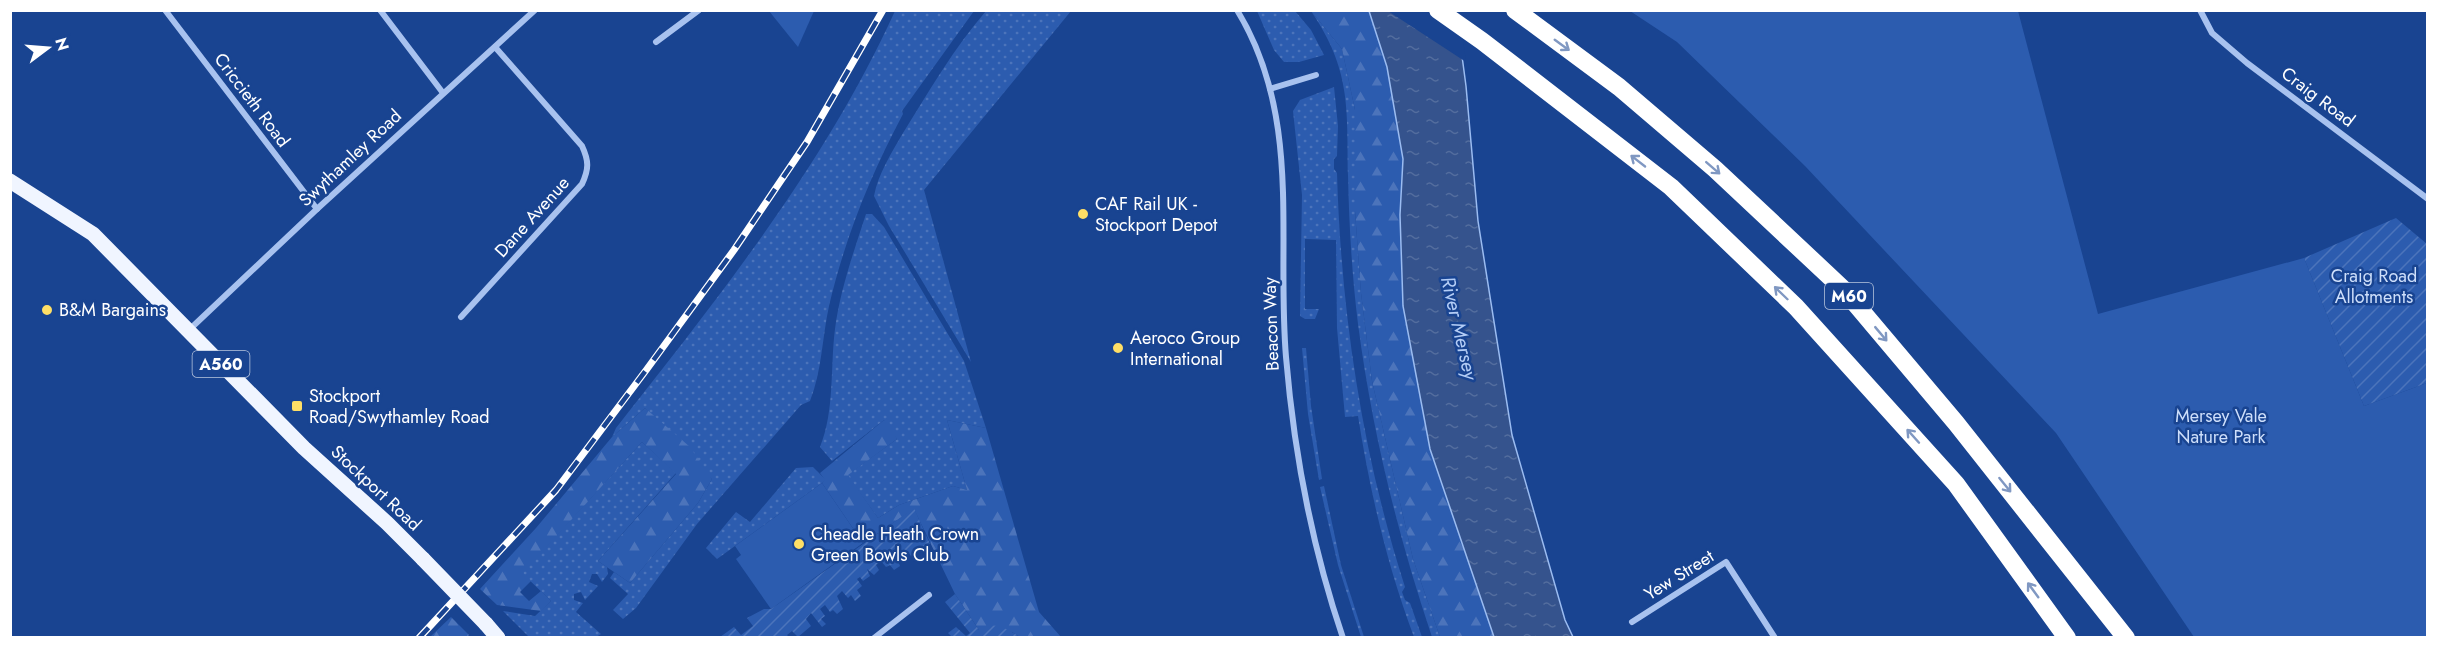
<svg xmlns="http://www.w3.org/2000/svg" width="2438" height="648" viewBox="0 0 2438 648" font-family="Jost,sans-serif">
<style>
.grass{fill:url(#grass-dots)}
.forest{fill:url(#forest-firs)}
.park{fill:#2c5caf}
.garden{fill:url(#garden-furrows)}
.water{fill:url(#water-ripples);stroke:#9bbcf1;stroke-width:1.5}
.pier{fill:#194491}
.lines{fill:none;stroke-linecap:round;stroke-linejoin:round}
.minor{stroke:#a8c2ef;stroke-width:6}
.primary{stroke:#f0f5ff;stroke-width:15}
.motorway{stroke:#fff;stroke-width:18}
.rail-casing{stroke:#fff;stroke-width:7}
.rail{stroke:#194491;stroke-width:4.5;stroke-dasharray:14;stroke-linecap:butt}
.primary-bridge{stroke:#f0f5ff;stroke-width:15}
.oneway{stroke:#8098c2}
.poi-dot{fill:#ffdf66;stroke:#194491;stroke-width:2}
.labels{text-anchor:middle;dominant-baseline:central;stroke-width:5;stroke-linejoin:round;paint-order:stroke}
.shield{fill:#194491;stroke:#bac7de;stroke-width:1.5}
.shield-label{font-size:16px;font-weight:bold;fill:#fff}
.street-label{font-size:18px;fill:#fff;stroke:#194491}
.poi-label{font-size:18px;fill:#fff;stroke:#194491;text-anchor:start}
.park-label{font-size:18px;fill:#cedffb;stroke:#194491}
.water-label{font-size:20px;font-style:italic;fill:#b4cdf6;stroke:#194491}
</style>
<defs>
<pattern id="grass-dots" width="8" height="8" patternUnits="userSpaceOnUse" patternTransform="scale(1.5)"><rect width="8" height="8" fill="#2c5caf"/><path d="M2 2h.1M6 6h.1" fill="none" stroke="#4c74bb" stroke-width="1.8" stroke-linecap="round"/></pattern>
<pattern id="forest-firs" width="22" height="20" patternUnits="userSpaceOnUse" patternTransform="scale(1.5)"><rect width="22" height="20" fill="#2c5caf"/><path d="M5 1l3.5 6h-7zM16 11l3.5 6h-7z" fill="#4c74bb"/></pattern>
<pattern id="garden-furrows" width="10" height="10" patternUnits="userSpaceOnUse" patternTransform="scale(1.5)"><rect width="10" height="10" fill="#2c5caf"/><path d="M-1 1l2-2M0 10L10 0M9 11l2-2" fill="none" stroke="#4c74bb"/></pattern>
<pattern id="water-ripples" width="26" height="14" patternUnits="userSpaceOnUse" patternTransform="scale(1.5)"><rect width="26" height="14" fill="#35538d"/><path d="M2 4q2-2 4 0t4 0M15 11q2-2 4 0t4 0" fill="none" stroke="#536d9e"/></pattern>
</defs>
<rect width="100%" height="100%" fill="#194491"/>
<g class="grass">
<path d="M895,11H974L902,111L903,114C870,176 845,238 829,306C822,338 822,371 810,401L801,405L697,524L636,608L623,619L613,610L628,594L610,578L614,572L630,583L698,503L712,479L645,408L612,437L616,428C719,297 826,163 895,11Z"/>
<path d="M986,11H1071L924,190L971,362L889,226L874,196C878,174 892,152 903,133C929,91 954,48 986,11Z"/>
<path d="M1257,11H1295L1311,30L1324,55L1299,62H1284L1274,50Z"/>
<path d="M1311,11L1342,49L1348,77L1355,110V211L1361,293L1372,381L1413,559L1440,637H1432C1398,536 1372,431 1358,324C1352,275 1349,225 1348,175C1347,107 1351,70 1311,11Z"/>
<path d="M1334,87L1338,126L1337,156L1334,159V169L1337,173C1341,313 1362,453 1405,587L1402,592L1405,600L1410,603L1422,637H1414C1387,565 1370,492 1358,416L1345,417L1337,328L1336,240L1305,239V309H1319L1315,319H1305L1300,316L1302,195L1293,111L1300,100Z"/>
<path d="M866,214H872L884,227L964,361L986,428L947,420L967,490L953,486L899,505L878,518L847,475L897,439L884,420L832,461L820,447C835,410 830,368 835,329C840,290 854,251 866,214Z"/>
<path d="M1302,348H1306L1311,406L1322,479L1319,480L1308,414Z"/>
<path d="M642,442L676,473L598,561L607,567L608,574L602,582L597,574H592L589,582L598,586L585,600L581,592L574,594V600L583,603L576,612L601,634L596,637H529L503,611L535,616L551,601L522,573Z"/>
<path d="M813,467L826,480L822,483L717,559L706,548L736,512L750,522L796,468Z"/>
<path d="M1324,486L1341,565L1364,637H1361L1338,565L1320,487Z"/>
</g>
<g class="forest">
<path d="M1311,11H1369L1387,67L1403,159L1400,215L1403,306L1430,449L1494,637H1440L1413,559L1372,381L1361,293L1355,211V110L1348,77L1342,49Z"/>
<path d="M645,408L690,447L712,479L698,503L630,583L598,561L676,474L642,442L523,573L531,581L520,592L529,601L541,591L551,601L541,611L497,605L480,589L536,528L612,437Z"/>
<path d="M884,420L890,424L897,439L848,475L878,518L899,505L953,486L967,490L947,420L986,428L1039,612L1061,637H1020L1012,632L979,630L955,594L914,509L863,543L822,483L825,480L820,473Z"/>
<path d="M451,617L469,635L467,637H430Z"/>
</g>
<g class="park">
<path d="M769,11H814L798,47Z"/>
<path d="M1630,11H2018L2098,314L2304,258L2364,406L2427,383V637H2194L2056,433L1805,166L1677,42Z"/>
<path d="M822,483L863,543L771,609L736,559L741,555L735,546Z"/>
</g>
<g class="garden">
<path d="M2396,218L2427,244V383L2364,406L2304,258Z"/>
<path d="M914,508L930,544L911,556L907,551L902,556L896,549L894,552L900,566L894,570L890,565L886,567L881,561L876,565L879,570L874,575L867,569L870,576L863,581L860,577L857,579L862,586L857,590L861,596L855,601L851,595L848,598L842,591L837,596L843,609L837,614L833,610L830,612L825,605L820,609L825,616L821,619L826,624L822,627L811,613L806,619L811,626L798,637L792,631L787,635L789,637H720L734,627L741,635L753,626L747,618L764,609H771Z"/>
<path d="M955,594L979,630C994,620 1007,629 1020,637H952L948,633L956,627L966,636L970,633L945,602Z"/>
</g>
<path class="water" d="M1369,11H1456L1466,86L1478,221L1512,435L1565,620L1573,637H1494L1430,449L1403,306L1400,215L1403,159L1387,67Z"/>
<path class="pier" d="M1459,10L1466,62L1388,11Z"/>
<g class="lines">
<g class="minor">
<path d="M165,10L317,209"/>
<path d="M380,10L443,93"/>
<path d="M1237,10C1303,118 1276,239 1286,357C1294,453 1312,547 1343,638"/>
<path d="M2200,10L2212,33L2247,63L2428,199"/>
<path d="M656,42L699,10"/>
<path d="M1270,89L1316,75"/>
<path d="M461,317L582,184C589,169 589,161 582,146L495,47"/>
<path d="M189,330L317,209L535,10"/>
<path d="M1632,622L1726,562L1775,638"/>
<path d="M874,638L929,595"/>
</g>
<g class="primary">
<path d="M10,181L93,234L304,448L387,523L423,559"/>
<path d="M486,624L498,638"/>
</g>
<g class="motorway">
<path d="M1438,10L1482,41L1671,187L1796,307L1956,484L2067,638"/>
<path d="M1515,10L1619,87L1715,169L1843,289L1956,423L2126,638"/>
</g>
<g class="rail-casing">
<path id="rail" d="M419,638L556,490L647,369L734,250L807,142L883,10"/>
</g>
<use href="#rail" class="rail"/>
<path class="primary-bridge" d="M423,559L486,624"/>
</g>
<defs><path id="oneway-shaft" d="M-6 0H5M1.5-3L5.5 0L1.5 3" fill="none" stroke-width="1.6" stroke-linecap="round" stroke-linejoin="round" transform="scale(1.5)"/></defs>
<g class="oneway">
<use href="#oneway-shaft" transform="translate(1562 45) rotate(36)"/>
<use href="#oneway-shaft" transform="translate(1638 161) rotate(-142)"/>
<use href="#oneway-shaft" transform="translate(1713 168) rotate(41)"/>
<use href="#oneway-shaft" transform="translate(1781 293) rotate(-136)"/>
<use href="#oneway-shaft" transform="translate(1881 334) rotate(50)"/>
<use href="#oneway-shaft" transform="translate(1913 436) rotate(-132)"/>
<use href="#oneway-shaft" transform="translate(2005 485) rotate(51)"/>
<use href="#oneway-shaft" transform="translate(2033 590) rotate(-126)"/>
</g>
<g class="poi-dot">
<circle cx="1083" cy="214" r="6"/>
<circle cx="47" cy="310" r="6"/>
<circle cx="1118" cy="348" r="6"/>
<rect x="291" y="400" width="12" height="12" rx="3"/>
<circle cx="799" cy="544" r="6"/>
</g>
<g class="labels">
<g class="shield">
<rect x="1825" y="283" width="48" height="26" rx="4.5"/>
<rect x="192.5" y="351" width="57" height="26" rx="4.5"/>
</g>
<g class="shield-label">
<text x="1849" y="296">M60</text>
<text x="221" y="364">A560</text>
</g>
<g class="street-label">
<text transform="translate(2318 97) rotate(37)">Craig Road</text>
<text transform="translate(252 100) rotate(53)">Criccieth Road</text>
<text transform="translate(350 158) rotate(-43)">Swythamley Road</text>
<text transform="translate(532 217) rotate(-48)">Dane Avenue</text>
<text transform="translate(1271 324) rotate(-92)">Beacon Way</text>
<text transform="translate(376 488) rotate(43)">Stockport Road</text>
<text transform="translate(1679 575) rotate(-32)">Yew Street</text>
</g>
<g class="poi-label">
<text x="1095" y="204">CAF Rail UK -<tspan x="1095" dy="21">Stockport Depot</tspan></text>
<text x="59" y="310">B&amp;M Bargains</text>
<text x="1130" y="338">Aeroco Group<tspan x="1130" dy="21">International</tspan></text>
<text x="309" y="396">Stockport<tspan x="309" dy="21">Road/Swythamley Road</tspan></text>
<text x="811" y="534">Cheadle Heath Crown<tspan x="811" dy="21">Green Bowls Club</tspan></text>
</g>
<g class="park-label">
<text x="2374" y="276">Craig Road<tspan x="2374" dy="21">Allotments</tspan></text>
<text x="2221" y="416">Mersey Vale<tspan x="2221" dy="21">Nature Park</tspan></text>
</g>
<g class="water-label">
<text transform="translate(1459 328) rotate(77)">River Mersey</text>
</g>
</g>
<rect width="2438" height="648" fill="none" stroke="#ffffff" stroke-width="24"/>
<g transform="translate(48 48) rotate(74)" stroke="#194491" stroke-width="4.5" paint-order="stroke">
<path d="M0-4.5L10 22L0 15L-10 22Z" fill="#ffffff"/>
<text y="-9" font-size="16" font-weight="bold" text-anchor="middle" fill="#ffffff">N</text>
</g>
</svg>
